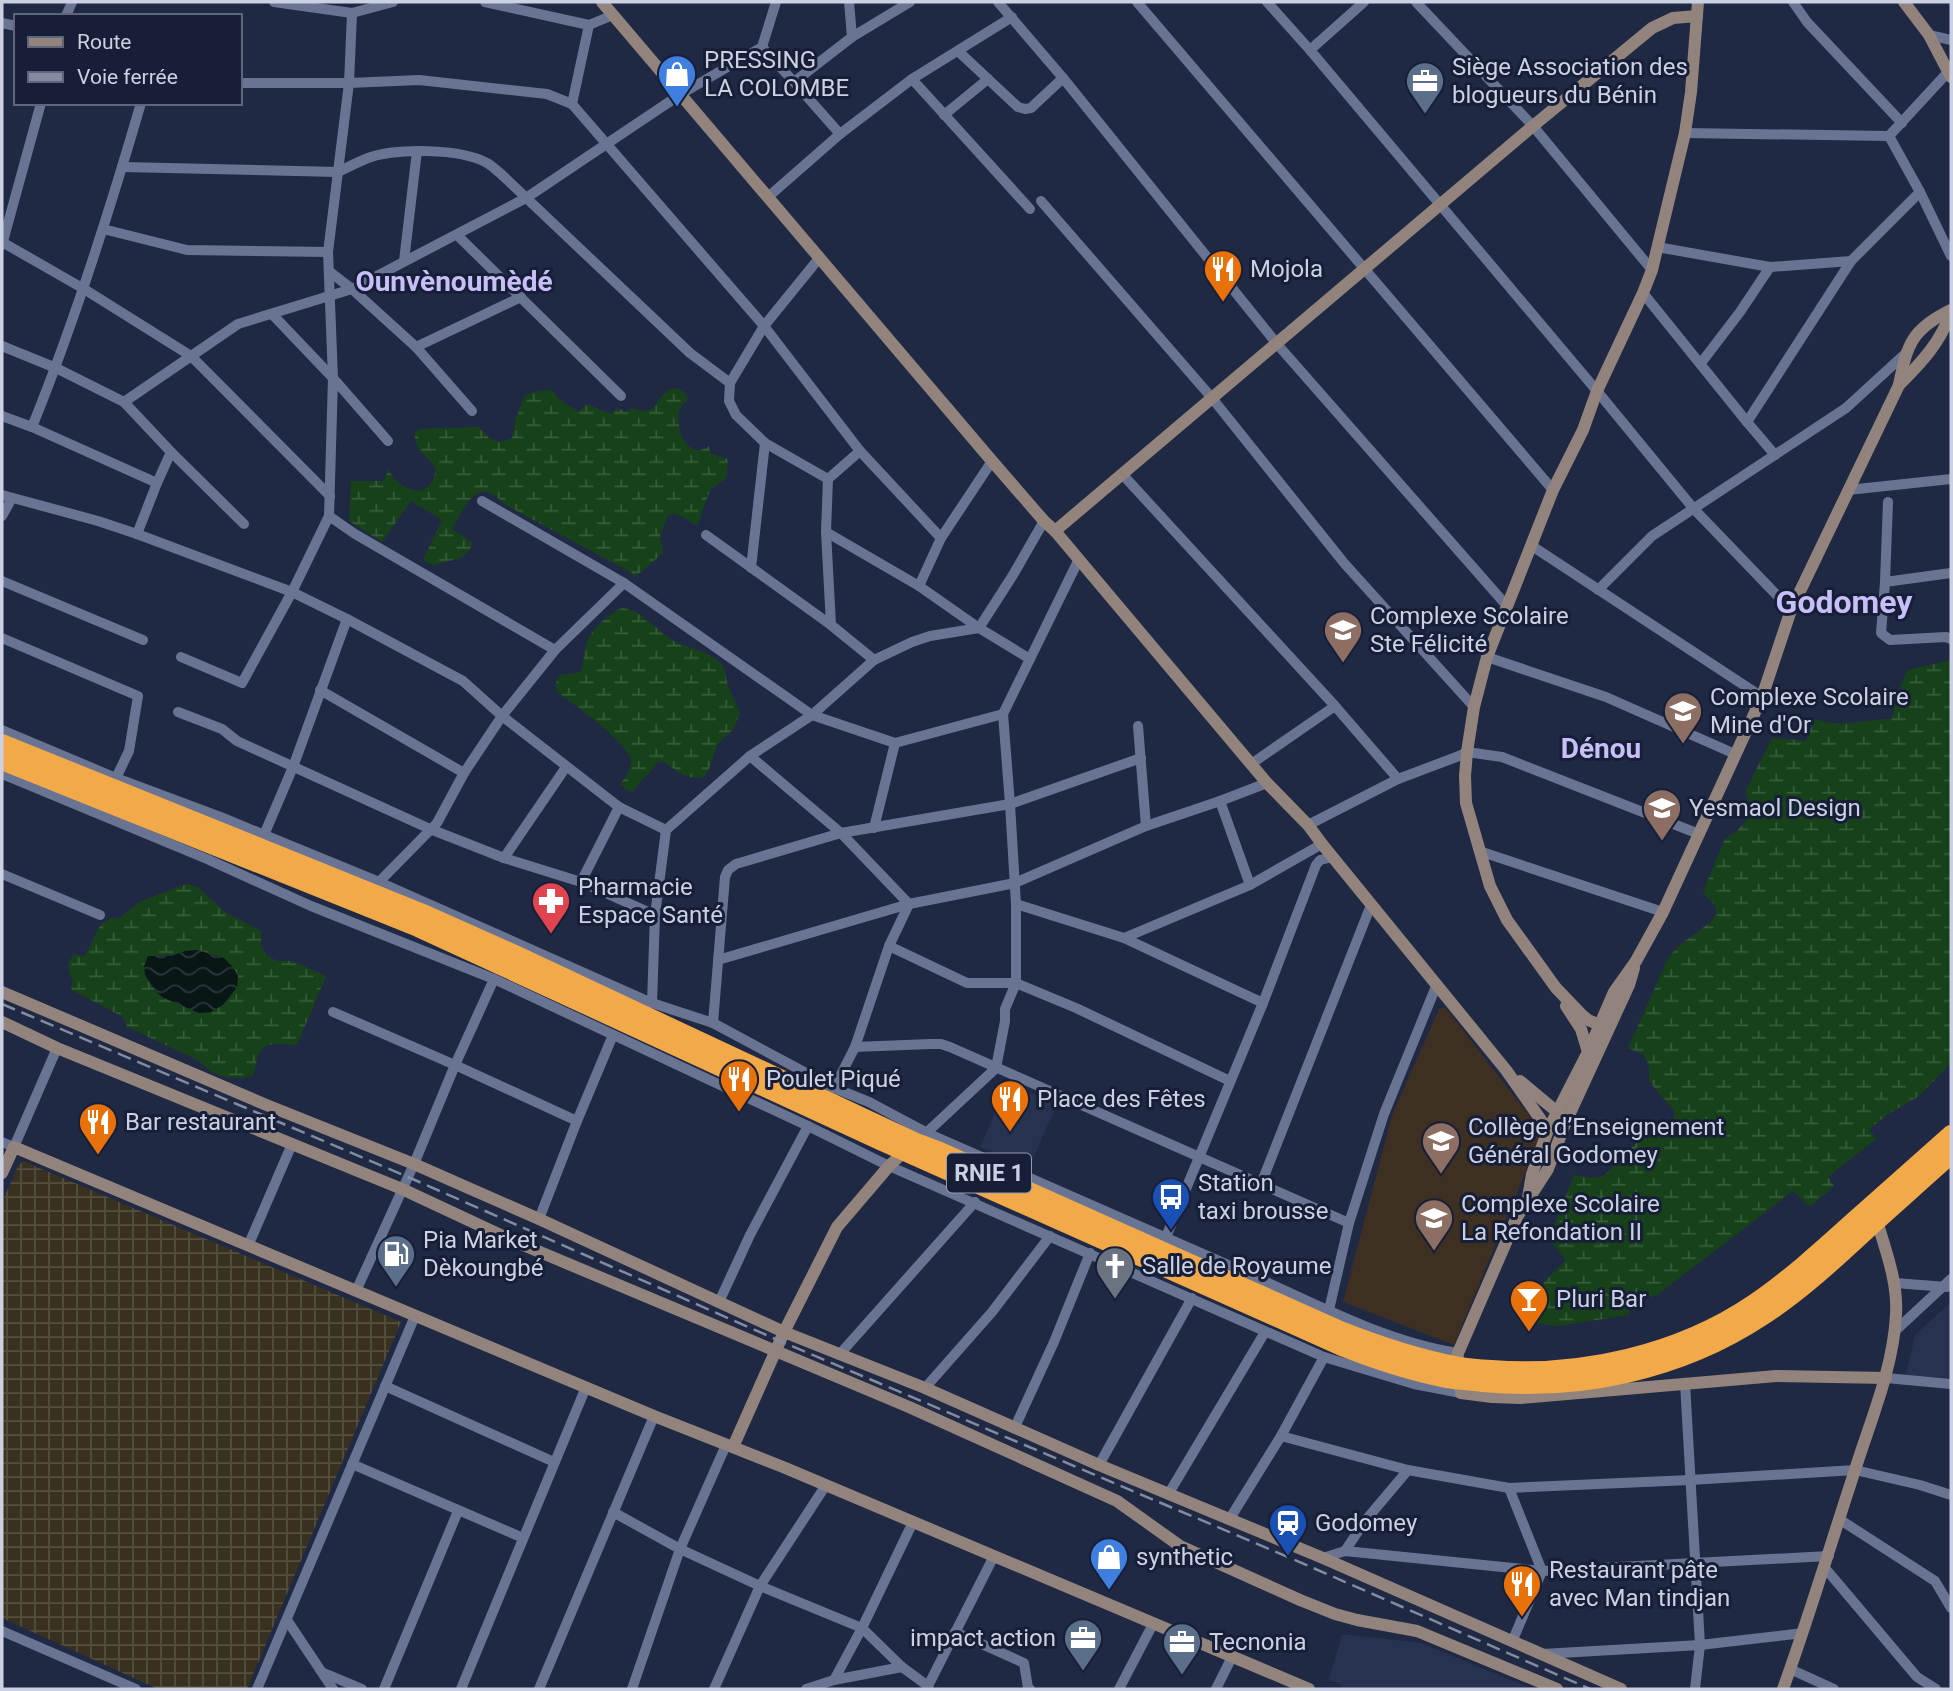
<svg xmlns="http://www.w3.org/2000/svg" width="1953" height="1691" viewBox="0 0 1953 1691" font-family="Roboto,sans-serif">
<style>
.built{fill:#273251}
.industrial{fill:url(#industrial-grid)}
.education{fill:#3d2f22}
.wetland{fill:url(#wetland-marsh);fill-rule:evenodd}
.water{fill:url(#water-waves)}
.lines{fill:none;stroke-linecap:round;stroke-linejoin:round}
.street{stroke:#697492;stroke-width:10}
.secondary{stroke:#92847c;stroke-width:12}
.highway{stroke:#f1a94a;stroke-width:18}
.rail{stroke:#848ba0;stroke-width:2.5;stroke-dasharray:14 7;stroke-linecap:butt}
.labels{text-anchor:middle;dominant-baseline:central;stroke-width:6;stroke-linejoin:round;paint-order:stroke}
.shield{fill:#171f38;stroke:#959caf;stroke-width:2}
.shield-label{font-size:23px;font-weight:bold;fill:#cbd1e2}
.poi-label{font-size:24px;fill:#cbd1e2;stroke:#171f38;text-anchor:start}
.quarter-label{font-size:28px;font-weight:bold;fill:#c8bff9;stroke:#171f38}
.district-label{font-size:32px;font-weight:bold;fill:#c8bff9;stroke:#171f38}
</style>
<defs>
<pattern id="industrial-grid" width="8" height="8" patternUnits="userSpaceOnUse" patternTransform="scale(1.75)"><rect width="8" height="8" fill="#393120"/><path d="M0 4h8M4 0v8" fill="none" stroke="#544e40"/></pattern>
<pattern id="wetland-marsh" width="20" height="14" patternUnits="userSpaceOnUse" patternTransform="scale(1.75)"><rect width="20" height="14" fill="#174219"/><path d="M1 5h8M5 5V1M11 12h8M15 12V8" fill="none" stroke="#375c3a"/></pattern>
<pattern id="water-waves" width="16" height="10" patternUnits="userSpaceOnUse" patternTransform="scale(1.75)"><rect width="16" height="10" fill="#081616"/><path d="M0 5q4-4 8 0t8 0" fill="none" stroke="#2b3738"/></pattern>
</defs>
<rect width="100%" height="100%" fill="#202943"/>
<g class="built">
<path d="M1008,1083L1057,1104L1029,1168L980,1147Z"/>
<path d="M1951,1302V1378L1906,1376L1915,1335Z"/>
<path d="M1342,1634L1421,1643L1533,1689H1341V1685L1329,1680Z"/>
</g>
<path class="industrial" d="M23,1161L401,1322L247,1689H158L2,1618V1202L18,1166Z"/>
<path class="education" d="M1445,1007L1542,1132L1454,1345L1343,1302L1392,1115L1439,1009Z"/>
<g class="wetland">
<path d="M676,388L684,392L688,400C684,403 682,404 680,408C674,425 686,462 709,446L710,453L728,459L726,478L710,490L697,526C688,521 678,511 668,515L660,536L663,553L635,577L630,572L504,504C477,473 464,508 452,529L473,543L469,551L461,558L433,565L423,560L442,520L411,501L382,542L349,521L351,481H384L388,469C401,493 430,502 436,470C427,452 418,458 414,433L421,429L479,427C489,439 497,446 512,438L516,417L525,395L537,391L552,390L560,400L579,412L586,404L611,414L617,408L626,412L632,408C664,419 651,392 676,388Z"/>
<path d="M622,608C644,610 657,633 676,642C690,649 709,651 720,663C726,669 725,675 727,683C731,693 736,703 740,713L734,728L717,745L709,769L704,777C688,781 677,771 664,762L657,763C649,774 639,782 632,793L620,785C624,778 633,768 631,760C626,741 575,705 558,693L556,686L557,678L562,674H572L580,672C584,664 583,658 585,649C588,632 607,615 622,608Z"/>
<path d="M1951,660V1063L1919,1096L1888,1114L1869,1129L1876,1139L1828,1177L1834,1186L1810,1207L1793,1191L1657,1295L1630,1303L1629,1315L1558,1326L1528,1322L1544,1282L1566,1260L1549,1239L1574,1175L1592,1178L1604,1176L1633,1146L1647,1134L1674,1121V1111L1649,1081V1065L1643,1054L1628,1048L1669,956L1680,945L1712,921L1716,913V907L1703,892L1725,839L1736,832L1745,822L1749,811L1746,790L1772,738L1806,741L1815,719C1843,729 1863,719 1891,719L1901,685L1908,670Z"/>
<path d="M187,884L198,887L225,912L261,931V945L266,955L277,961H292L326,976L297,1045C282,1044 261,1039 257,1059C255,1067 256,1069 252,1076L241,1078L227,1077L213,1073L196,1059L127,1027L123,1017L70,989L73,981C67,970 67,964 74,954L84,957L101,924L110,919L121,917L141,901ZM197,950L224,958L237,987L229,995L199,1013L164,998L157,993L145,976L158,956C172,956 183,951 197,950Z"/>
</g>
<path class="water" d="M197,950L224,958L233,967L238,976L237,987L223,1005L211,1012L199,1013L164,998L157,993L145,975L144,966L148,956H172L185,951Z"/>
<g class="lines">
<g class="street">
<path d="M274,2L352,13L393,2"/>
<path d="M485,2L589,25L613,15"/>
<path d="M849,2L852,37"/>
<path d="M998,2L1063,78L1277,344L1507,606"/>
<path d="M1137,2L1553,490"/>
<path d="M1267,2L1310,50L1597,391L1693,508L1791,610"/>
<path d="M1416,2L1533,126L1652,270"/>
<path d="M1793,2L1807,22L1902,123"/>
<path d="M66,16L72,2"/>
<path d="M2,23L16,26"/>
<path d="M1929,35L1951,40"/>
<path d="M762,47L794,82L852,37L910,2"/>
<path d="M1310,50L1364,2"/>
<path d="M958,51L1018,107L1025,109L1031,108L1063,78"/>
<path d="M912,79L1030,209"/>
<path d="M794,82L840,134"/>
<path d="M240,83H349L419,80L547,94L572,104L764,326L860,451L941,538"/>
<path d="M572,104L589,25"/>
<path d="M944,115L988,79"/>
<path d="M1685,133L1889,136L1949,71"/>
<path d="M1889,136L1920,192L1951,256"/>
<path d="M122,167L338,172C348,167 358,162 368,158C396,148 460,148 487,163C491,165 496,170 500,173L690,353L730,383"/>
<path d="M768,197L840,134L912,79L1012,17"/>
<path d="M1041,201L1212,398L1344,563L1474,707"/>
<path d="M103,229L187,250L328,252"/>
<path d="M457,235L621,396"/>
<path d="M2,242L84,289L191,356L330,496"/>
<path d="M2,245L41,103"/>
<path d="M1657,247L1770,267L1851,261"/>
<path d="M820,257L764,326L730,383L729,401L736,415L765,443L828,479"/>
<path d="M404,261L417,151"/>
<path d="M330,272L352,289L416,347L472,411"/>
<path d="M1643,293L1747,422L1775,455"/>
<path d="M272,314L333,378L388,441"/>
<path d="M2,346L56,368L124,402L171,452L244,524"/>
<path d="M416,347L521,297"/>
<path d="M1701,363L1740,312L1770,267"/>
<path d="M124,402L238,324L352,289L526,198L681,94L762,47L776,2"/>
<path d="M2,416L32,427L157,483"/>
<path d="M1747,422L1851,261L1920,192"/>
<path d="M32,427C75,321 109,213 141,103"/>
<path d="M1123,475L1335,706L1398,779"/>
<path d="M1848,490L1951,479"/>
<path d="M2,495L98,521L137,534L292,592L347,619L463,681L502,716L619,807L666,830"/>
<path d="M482,501L624,583L812,715L895,743L1003,714"/>
<path d="M1888,502L1885,582L1881,633L1890,640L1946,637L1951,639"/>
<path d="M2,516L12,498"/>
<path d="M329,516L355,534L555,650"/>
<path d="M826,532L919,586L979,628L1030,659"/>
<path d="M137,534L157,483L171,452"/>
<path d="M706,535L831,625L874,660"/>
<path d="M1532,546L1762,697"/>
<path d="M751,568L765,443"/>
<path d="M2,581L143,640"/>
<path d="M1885,582L1951,573"/>
<path d="M919,586L941,538L992,461"/>
<path d="M1598,590L1652,536L1846,408L1905,354"/>
<path d="M831,625L826,532L828,479L860,451"/>
<path d="M2,638L138,696L129,751L116,778"/>
<path d="M181,657L242,683L292,592L329,516L333,378L328,252L349,83L352,13"/>
<path d="M1487,657L1606,697L1735,754"/>
<path d="M320,690L464,773"/>
<path d="M178,712L222,729L237,741L430,829L504,858L581,882L655,915"/>
<path d="M1138,726L1146,826"/>
<path d="M2,730L116,778L223,818L379,882L652,1003L713,1023L834,1088L869,1102L927,1133C1034,1180 1142,1227 1249,1274C1315,1304 1386,1342 1458,1353"/>
<path d="M750,756L841,833L909,904"/>
<path d="M1251,764L1335,706"/>
<path d="M2,774L207,859L311,906L494,979L808,1126L889,1166L1324,1357L1414,1384L1461,1393"/>
<path d="M1220,801L1250,885"/>
<path d="M1308,825L1398,779L1459,756L1467,752L1502,757L1699,834"/>
<path d="M874,828L895,743"/>
<path d="M264,835L293,767L347,619"/>
<path d="M1479,851L1663,912"/>
<path d="M504,858L566,767"/>
<path d="M2,874L100,915"/>
<path d="M379,882L437,823L464,773L502,716L555,650L624,583"/>
<path d="M581,882L619,807"/>
<path d="M1016,904L1124,938L1263,1003"/>
<path d="M1124,938L1250,885L1322,844"/>
<path d="M889,946L967,983H1016L1076,1008L1230,1081"/>
<path d="M718,960L909,904L1015,883L1146,826L1220,801L1267,783"/>
<path d="M652,1003L655,915L666,830L750,756L812,715L874,660L912,642L930,636L979,628L1013,575L1044,521"/>
<path d="M333,1012L455,1065L577,1121"/>
<path d="M713,1023L725,877L728,870L736,864L841,833L1010,804L1141,758"/>
<path d="M855,1047L930,1044H941L950,1047L1349,1223"/>
<path d="M834,1088L855,1047L889,946L909,904"/>
<path d="M923,1136L996,1068L1005,1021V1009L1016,983V904L1010,804L1003,714L1079,559"/>
<path d="M2,1142L14,1147L57,1048"/>
<path d="M1261,1184L1371,905"/>
<path d="M539,1219L577,1121L613,1035"/>
<path d="M1166,1237L1263,1003L1316,865L1320,860L1333,857"/>
<path d="M248,1246L292,1144"/>
<path d="M1895,1283L1947,1287"/>
<path d="M356,1291L414,1164L455,1065L494,979"/>
<path d="M719,1302L750,1235L808,1126"/>
<path d="M1329,1310L1349,1223L1384,1114L1437,984"/>
<path d="M1894,1332L1951,1279"/>
<path d="M839,1355L975,1202"/>
<path d="M1886,1378L1951,1384"/>
<path d="M1685,1383L1700,1645L1695,1689"/>
<path d="M385,1386L554,1462"/>
<path d="M925,1388L992,1312L1050,1236"/>
<path d="M1015,1427L1054,1342L1090,1253"/>
<path d="M1281,1436L1408,1470L1509,1488L1690,1480L1855,1470L1920,1485L1951,1495"/>
<path d="M352,1464L523,1538"/>
<path d="M1099,1465L1192,1298"/>
<path d="M1509,1488L1542,1571L1512,1642"/>
<path d="M1169,1493L1265,1332"/>
<path d="M613,1512L680,1549L760,1586L862,1628L902,1667L928,1686"/>
<path d="M1839,1519L1935,1581L1951,1608"/>
<path d="M1229,1520L1281,1436L1324,1357"/>
<path d="M1345,1551L1365,1521L1408,1470"/>
<path d="M1323,1558L1345,1551L1542,1571L1829,1556"/>
<path d="M1825,1568L1917,1677L1936,1689"/>
<path d="M287,1620L333,1689"/>
<path d="M2,1631L136,1689"/>
<path d="M955,1632L1024,1663L1028,1688L1030,1689"/>
<path d="M1542,1654L1700,1645L1803,1633"/>
<path d="M1790,1669L1834,1689"/>
<path d="M324,1673L362,1689"/>
<path d="M834,1680L862,1628L913,1522"/>
<path d="M257,1689L415,1316"/>
<path d="M384,1689L458,1511"/>
<path d="M461,1689L586,1387"/>
<path d="M539,1689L654,1416"/>
<path d="M632,1689L680,1549L726,1445"/>
<path d="M714,1689L760,1586L826,1485"/>
<path d="M806,1689L834,1680L902,1667"/>
<path d="M929,1689L928,1686L994,1556"/>
<path d="M1119,1689L1153,1624"/>
<path d="M1216,1689L1232,1657"/>
</g>
<g class="secondary">
<path d="M602,2L992,461L1044,521L1055,531L1267,783L1308,825L1322,844L1506,1070L1548,1130"/>
<path d="M1904,2L1929,35L1951,77"/>
<path d="M1899,385C1921,363 1942,341 1951,311"/>
<path d="M1055,531L1533,126L1652,28L1673,18L1697,16"/>
<path d="M2,992L264,1104L414,1164L539,1219L784,1332L925,1388L1099,1465L1323,1558L1621,1689"/>
<path d="M2,1022L57,1048L402,1189L509,1239L909,1407L1117,1501L1180,1546L1300,1600L1335,1614L1357,1620L1417,1631L1557,1689"/>
<path d="M1606,1032L1602,1026L1588,1020L1581,1014L1556,988L1507,920L1490,886L1466,803L1465,776L1467,752L1474,707L1487,657L1553,490L1583,430L1597,391L1643,293L1652,270L1685,133L1691,92L1698,2"/>
<path d="M1588,1052L1614,992L1636,961L1663,912L1762,697L1791,610L1899,385C1907,344 1912,329 1951,310"/>
<path d="M1520,1081L1562,1116L1565,1124L1548,1169L1517,1217L1458,1353L1457,1366L1461,1393L1492,1397L1521,1398L1776,1376L1886,1378"/>
<path d="M1565,1124L1629,985L1634,968"/>
<path d="M2,1173L14,1147L654,1416L783,1467L1309,1689"/>
<path d="M1528,1198L1532,1174L1548,1130L1588,1052L1581,1029L1566,1006"/>
<path d="M733,1447L784,1332L837,1227L889,1166L908,1148"/>
<path d="M1783,1689C1809,1617 1831,1543 1855,1470C1871,1419 1893,1369 1896,1315C1898,1282 1886,1252 1877,1221"/>
</g>
<g class="highway">
<path d="M2,743L423,913L515,954L916,1142L940,1151L1338,1329C1376,1344 1414,1357 1455,1365C1467,1368 1479,1368 1491,1369C1581,1376 1679,1354 1754,1303C1789,1279 1821,1250 1852,1222C1885,1193 1918,1163 1951,1134"/>
<path d="M2,761L418,928L880,1141L1344,1348C1377,1361 1411,1372 1446,1379C1457,1381 1470,1381 1483,1383C1579,1392 1680,1371 1762,1317C1804,1290 1839,1256 1876,1222C1901,1200 1926,1177 1951,1155"/>
</g>
<path class="rail" d="M2,1004L408,1177L780,1341L1288,1557L1590,1689"/>
</g>
<defs>
<g id="shop-pin" transform="scale(2.0125)"><path d="M0 17L-7.5 6A9.5 9.5 0 1 1 7.5 6Z" fill="#3f7fe0" stroke="#171f38"/><path d="M-5-2.5h2.3a2.7 3.5 0 0 1 5.4 0H5L5.5 6h-11ZM-1.5-2.5h3a1.5 2.3 0 0 0-3 0Z" fill="#fff"/></g>
<g id="office-pin" transform="scale(2.0125)"><path d="M0 17L-7.5 6A9.5 9.5 0 1 1 7.5 6Z" fill="#5c6f8a" stroke="#171f38"/><path d="M-6-3h4V-5.5h4V-3h4V5H-6ZM-1-4.5V-3h2v-1.5ZM-6 0V1H6V0Z" fill="#fff"/></g>
<g id="restaurant-pin" transform="scale(2.0125)"><path d="M0 17L-7.5 6A9.5 9.5 0 1 1 7.5 6Z" fill="#e8710a" stroke="#171f38"/><path d="M-5-6h1v4h1v-4h1v4h1v-4h1v5L-1.5 .5V6h-2V.5L-5-1ZM5-6V6H3V1.5H1.5Q1.5-4 5-6Z" fill="#fff"/></g>
<g id="school-pin" transform="scale(2.0125)"><path d="M0 17L-7.5 6A9.5 9.5 0 1 1 7.5 6Z" fill="#8d6e63" stroke="#171f38"/><path d="M0-5L7-2L0 1L-7-2ZM-4 1L0 2.5L4 1V4Q0 6-4 4Z" fill="#fff"/></g>
<g id="university-pin" transform="scale(2.0125)"><path d="M0 17L-7.5 6A9.5 9.5 0 1 1 7.5 6Z" fill="#8d6e63" stroke="#171f38"/><path d="M0-5L7-2L0 1L-7-2ZM-4 1L0 2.5L4 1V4Q0 6-4 4Z" fill="#fff"/></g>
<g id="pharmacy-pin" transform="scale(2.0125)"><path d="M0 17L-7.5 6A9.5 9.5 0 1 1 7.5 6Z" fill="#e0444e" stroke="#171f38"/><path d="M-2-6h4v4h4v4h-4v4h-4v-4h-4v-4h4Z" fill="#fff"/></g>
<g id="bus-pin" transform="scale(2.0125)"><path d="M0 17L-7.5 6A9.5 9.5 0 1 1 7.5 6Z" fill="#1a4fb4" stroke="#171f38"/><path d="M-5-6H5V4H4V6H2V4H-2V6H-4V4H-5ZM-3.5-4V0h7V-4ZM-3.5 1.2v1.5H-2V1.2ZM2 1.2v1.5H3.5V1.2Z" fill="#fff"/></g>
<g id="fuel-pin" transform="scale(2.0125)"><path d="M0 17L-7.5 6A9.5 9.5 0 1 1 7.5 6Z" fill="#5c6f8a" stroke="#171f38"/><path d="M-5.5-6h7V0h2V4h1.3V-2.5L3-4.5l.8-.8L6-3V5H2.5V1h-1V6h-7ZM-4.2-4.7v3.2H.2V-4.7Z" fill="#fff"/></g>
<g id="church-pin" transform="scale(2.0125)"><path d="M0 17L-7.5 6A9.5 9.5 0 1 1 7.5 6Z" fill="#6b7280" stroke="#171f38"/><path d="M-1.2-6h2.4v3.5h3.3v2.4h-3.3V6h-2.4V-.1h-3.3v-2.4h3.3Z" fill="#fff"/></g>
<g id="bar-pin" transform="scale(2.0125)"><path d="M0 17L-7.5 6A9.5 9.5 0 1 1 7.5 6Z" fill="#e8710a" stroke="#171f38"/><path d="M-6-5H6L.8 .8V4.5H3.5V6h-7V4.5H-.8V.8Z" fill="#fff"/></g>
<g id="station-pin" transform="scale(2.0125)"><path d="M0 17L-7.5 6A9.5 9.5 0 1 1 7.5 6Z" fill="#1a4fb4" stroke="#171f38"/><path d="M-3-6H3Q5-6 5-4V2Q5 4 3 4L4.5 6H3L1.5 4h-3L-3 6H-4.5L-3 4Q-5 4-5 2V-4Q-5-6-3-6ZM-3.5-4v3h7v-3ZM-3.5 1v1.5H-2V1ZM2 1v1.5H3.5V1Z" fill="#fff"/></g>
</defs>
<g fill-rule="evenodd">
<use href="#shop-pin" x="677" y="74"/>
<use href="#office-pin" x="1425" y="81"/>
<use href="#restaurant-pin" x="1223" y="269"/>
<use href="#school-pin" x="1343" y="630"/>
<use href="#school-pin" x="1683" y="711"/>
<use href="#university-pin" x="1662" y="808"/>
<use href="#pharmacy-pin" x="551" y="901"/>
<use href="#restaurant-pin" x="739" y="1079"/>
<use href="#restaurant-pin" x="1010" y="1099"/>
<use href="#restaurant-pin" x="98" y="1122"/>
<use href="#school-pin" x="1441" y="1141"/>
<use href="#bus-pin" x="1171" y="1197"/>
<use href="#school-pin" x="1434" y="1218"/>
<use href="#fuel-pin" x="396" y="1254"/>
<use href="#church-pin" x="1115" y="1266"/>
<use href="#bar-pin" x="1529" y="1299"/>
<use href="#station-pin" x="1288" y="1523"/>
<use href="#shop-pin" x="1109" y="1557"/>
<use href="#restaurant-pin" x="1522" y="1584"/>
<use href="#office-pin" x="1083" y="1638"/>
<use href="#office-pin" x="1182" y="1642"/>
</g>
<g class="labels">
<rect class="shield" x="947" y="1153.5" width="84" height="39" rx="5"/>
<g class="shield-label">
<text x="989" y="1173">RNIE 1</text>
</g>
<g class="poi-label">
<text x="704" y="60">PRESSING<tspan x="704" dy="28">LA COLOMBE</tspan></text>
<text x="1452" y="67">Siège Association des<tspan x="1452" dy="28">blogueurs du Bénin</tspan></text>
<text x="1250" y="269">Mojola</text>
<text x="1370" y="616">Complexe Scolaire<tspan x="1370" dy="28">Ste Félicité</tspan></text>
<text x="1710" y="697">Complexe Scolaire<tspan x="1710" dy="28">Mine d'Or</tspan></text>
<text x="1689" y="808">Yesmaol Design</text>
<text x="578" y="887">Pharmacie<tspan x="578" dy="28">Espace Santé</tspan></text>
<text x="766" y="1079">Poulet Piqué</text>
<text x="1037" y="1099">Place des Fêtes</text>
<text x="125" y="1122">Bar restaurant</text>
<text x="1468" y="1127">Collège d’Enseignement<tspan x="1468" dy="28">Général Godomey</tspan></text>
<text x="1198" y="1183">Station<tspan x="1198" dy="28">taxi brousse</tspan></text>
<text x="1461" y="1204">Complexe Scolaire<tspan x="1461" dy="28">La Refondation II</tspan></text>
<text x="423" y="1240">Pia Market<tspan x="423" dy="28">Dèkoungbé</tspan></text>
<text x="1142" y="1266">Salle de Royaume</text>
<text x="1556" y="1299">Pluri Bar</text>
<text x="1315" y="1523">Godomey</text>
<text x="1136" y="1557">synthetic</text>
<text x="1549" y="1570">Restaurant pâte<tspan x="1549" dy="28">avec Man tindjan</tspan></text>
<text x="1056" y="1638" text-anchor="end">impact action</text>
<text x="1209" y="1642">Tecnonia</text>
</g>
<g class="quarter-label">
<text x="454" y="281">Ounvènoumèdé</text>
<text x="1601" y="748">Dénou</text>
</g>
<g class="district-label">
<text x="1844" y="602">Godomey</text>
</g>
</g>
<rect width="1953" height="1691" fill="none" stroke="#cbd1e2" stroke-width="7"/>
<rect x="14" y="14" width="228" height="91" fill="#171f38" stroke="#5f667c" stroke-width="2"/>
<rect x="28" y="37" width="35" height="10" fill="#92847c" stroke="#5f667c" stroke-width="2"/>
<text x="77" y="49" font-size="21" fill="#cbd1e2">Route</text>
<rect x="28" y="72" width="35" height="10" fill="#848ba0" stroke="#5f667c" stroke-width="2"/>
<text x="77" y="84" font-size="21" fill="#cbd1e2">Voie ferrée</text>
</svg>
